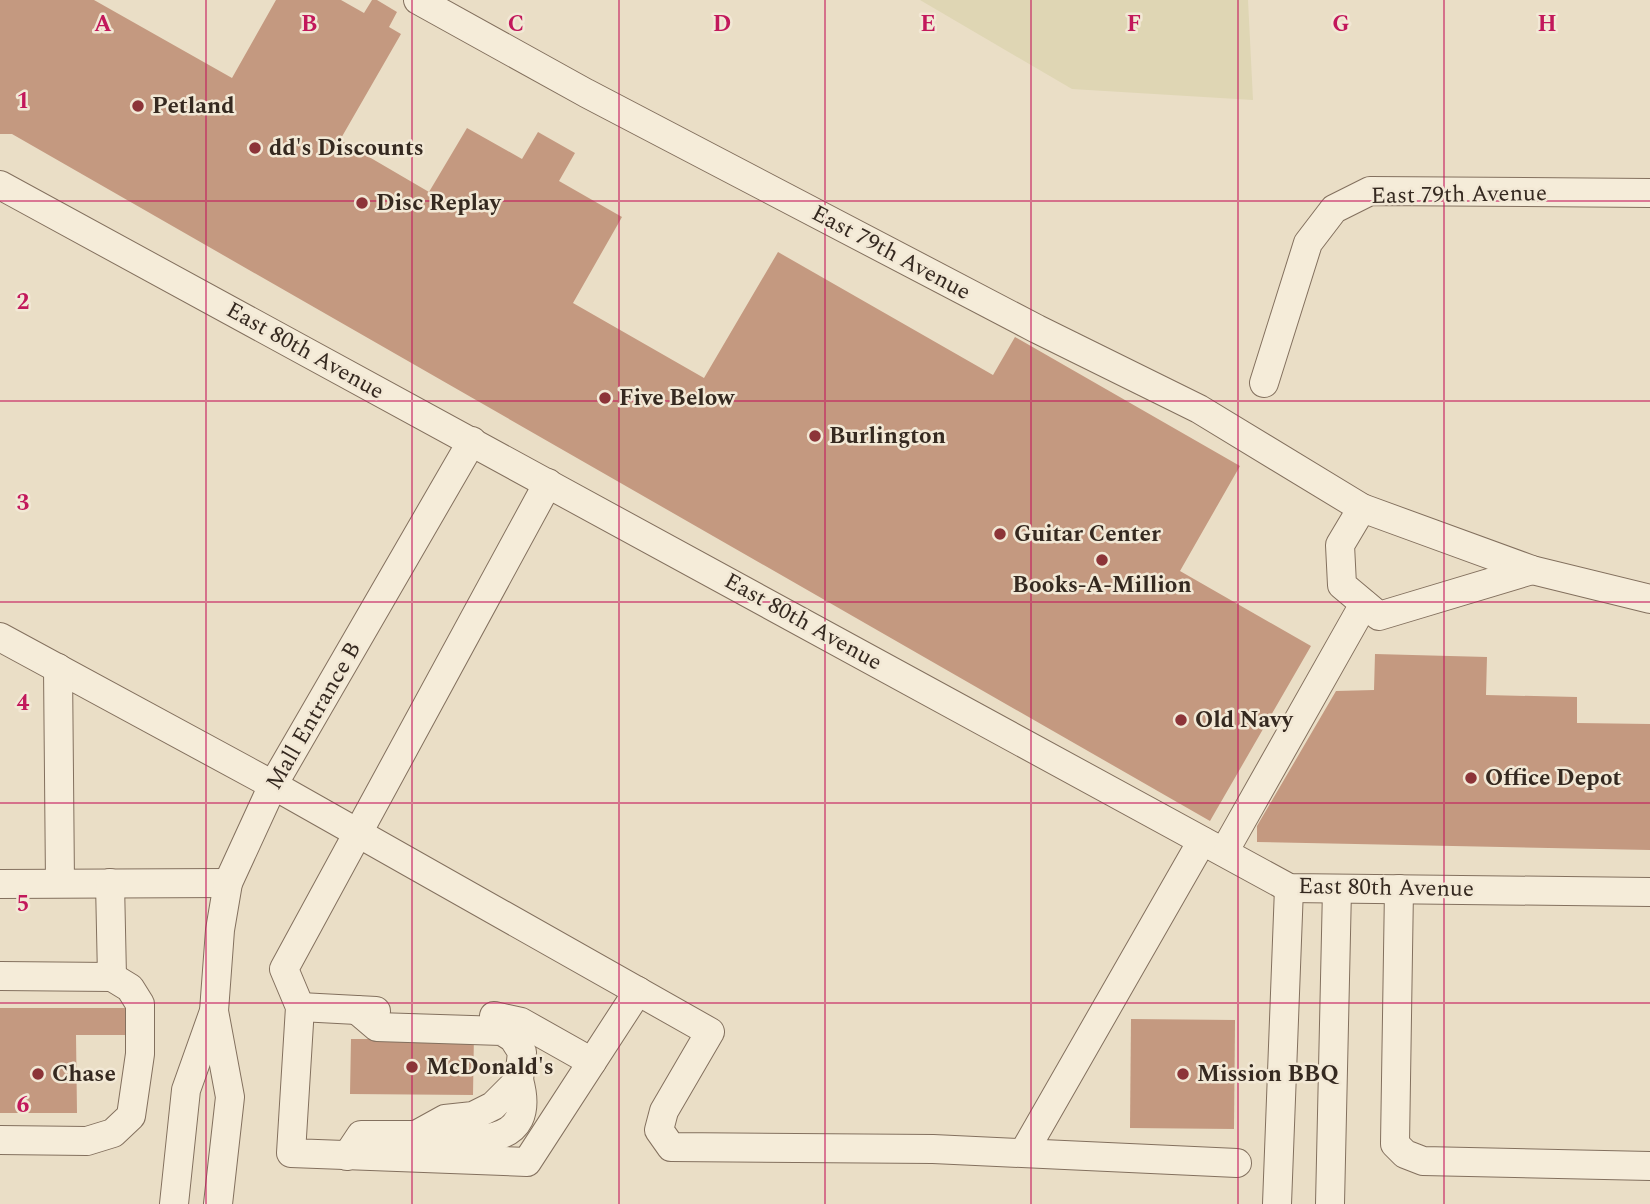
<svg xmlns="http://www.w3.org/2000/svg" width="1650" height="1204" viewBox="0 0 1650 1204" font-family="Spectral,serif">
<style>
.farmland{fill:#dfd6b4}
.building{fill:#c49980}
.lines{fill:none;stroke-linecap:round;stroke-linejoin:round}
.minor-casing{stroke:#83705e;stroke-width:30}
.minor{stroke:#f5ecd9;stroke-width:28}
.grid{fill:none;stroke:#c2185b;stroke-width:2;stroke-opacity:0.55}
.poi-dot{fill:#8c3438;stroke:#f2e8d5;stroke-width:2.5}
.labels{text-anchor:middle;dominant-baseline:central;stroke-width:5;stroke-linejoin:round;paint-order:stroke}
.poi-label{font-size:23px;font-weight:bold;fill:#352920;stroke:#f2e8d5;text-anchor:start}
.street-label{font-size:23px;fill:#352920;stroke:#f2e8d5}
.grid-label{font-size:23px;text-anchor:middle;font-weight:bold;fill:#c2185b;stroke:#f2e8d5;stroke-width:5;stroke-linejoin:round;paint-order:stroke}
</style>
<rect width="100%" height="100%" fill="#eadec6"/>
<path class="farmland" d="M920,0H1248L1253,100L1072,89Z"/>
<g class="building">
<path d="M0,0H94L232,78L276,0H341L364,13L372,0H377L397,12L389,27L401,34L340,140L429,192L467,128L522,159L538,132L575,153L559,181L622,217L573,303L704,378L778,252L993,375L1015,337L1240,466L1180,571L1311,646L1210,821L12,134H0Z"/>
<path d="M1375,654L1487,657L1486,695L1577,697V723L1650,724V850L1257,842V826L1336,691L1374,690Z"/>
<path d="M0,1008H128V1035H76L77,1113H0Z"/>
<path d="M1131,1019L1235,1020L1234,1129L1130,1128Z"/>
<path d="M474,1032L473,1095L350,1094L351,1039H395Z"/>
</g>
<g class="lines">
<g class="minor-casing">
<g id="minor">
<path d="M418,0L586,93L1037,329L1199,409L1362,508L1532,570L1650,599"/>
<path d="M0,185L1289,888L1650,892"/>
<path d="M1264,383L1308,243L1334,209L1370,191L1650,193"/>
<path d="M548,483L284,969L300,1007L291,1153L527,1162L638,991"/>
<path d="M1362,508L1340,545L1342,585L1379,616L1532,570"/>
<path d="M0,637L273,785L710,1032L664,1111L659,1130L671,1147L933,1149L1237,1163"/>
<path d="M58,668L60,883"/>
<path d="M1224,852L1364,604"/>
<path d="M0,884L228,883"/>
<path d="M1399,889L1395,1144L1405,1154L1423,1161L1650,1166"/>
<path d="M0,976L112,977L110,883"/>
<path d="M300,1007L376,1011"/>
<path d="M494,1016L521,1022L592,1062"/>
<path d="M416,1135C461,1140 540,1154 519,1080"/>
<path d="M0,1140L87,1141L113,1133L131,1116L140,1054V1004L130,988L112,977"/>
<path d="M1024,1152L1202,841"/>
<path d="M347,1156L361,1135H416L445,1119L473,1116L493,1106L519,1080L522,1052L513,1038L502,1031L377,1027L357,1010"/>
<path d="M174,1204L186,1090L213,1014"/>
<path d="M218,1204L230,1097L214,1011L220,930L228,883L273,785L472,441"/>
<path d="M1277,1204L1289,888"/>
<path d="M1330,1204L1337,889"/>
</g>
</g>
<use href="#minor" class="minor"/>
</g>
<path class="grid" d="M206,0V1204M412,0V1204M619,0V1204M825,0V1204M1031,0V1204M1238,0V1204M1444,0V1204M0,201H1650M0,401H1650M0,602H1650M0,803H1650M0,1003H1650"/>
<g class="poi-dot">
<circle cx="138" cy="106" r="7"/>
<circle cx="255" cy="148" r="7"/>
<circle cx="362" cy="203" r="7"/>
<circle cx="605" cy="398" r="7"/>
<circle cx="815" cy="436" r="7"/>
<circle cx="1000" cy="534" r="7"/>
<circle cx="1102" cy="560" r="7"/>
<circle cx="1181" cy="720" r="7"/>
<circle cx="1471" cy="778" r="7"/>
<circle cx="412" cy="1067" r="7"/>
<circle cx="38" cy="1074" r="7"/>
<circle cx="1183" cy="1074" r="7"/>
</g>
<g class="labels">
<g class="poi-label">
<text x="152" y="106">Petland</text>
<text x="269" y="148">dd's Discounts</text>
<text x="376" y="203">Disc Replay</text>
<text x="619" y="398">Five Below</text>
<text x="829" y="436">Burlington</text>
<text x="1014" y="534">Guitar Center</text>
<text x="1102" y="585" text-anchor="middle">Books-A-Million</text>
<text x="1195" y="720">Old Navy</text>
<text x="1485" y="778">Office Depot</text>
<text x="426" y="1067">McDonald's</text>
<text x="52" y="1074">Chase</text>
<text x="1197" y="1074">Mission BBQ</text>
</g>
<g class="street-label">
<text transform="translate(1459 195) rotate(-1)">East 79th Avenue</text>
<text transform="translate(891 253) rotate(28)">East 79th Avenue</text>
<text transform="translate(305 351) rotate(29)">East 80th Avenue</text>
<text transform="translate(803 622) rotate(29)">East 80th Avenue</text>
<text transform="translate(314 716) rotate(-60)">Mall Entrance B</text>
<text transform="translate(1386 888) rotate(1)">East 80th Avenue</text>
</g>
</g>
<g class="grid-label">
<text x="103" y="31">A</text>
<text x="309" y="31">B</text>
<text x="516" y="31">C</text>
<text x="722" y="31">D</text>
<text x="928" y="31">E</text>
<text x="1134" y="31">F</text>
<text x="1341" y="31">G</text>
<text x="1547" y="31">H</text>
<text x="23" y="108">1</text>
<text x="23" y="309">2</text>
<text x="23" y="510">3</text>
<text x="23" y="710">4</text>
<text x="23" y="911">5</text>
<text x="23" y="1112">6</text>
</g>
</svg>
